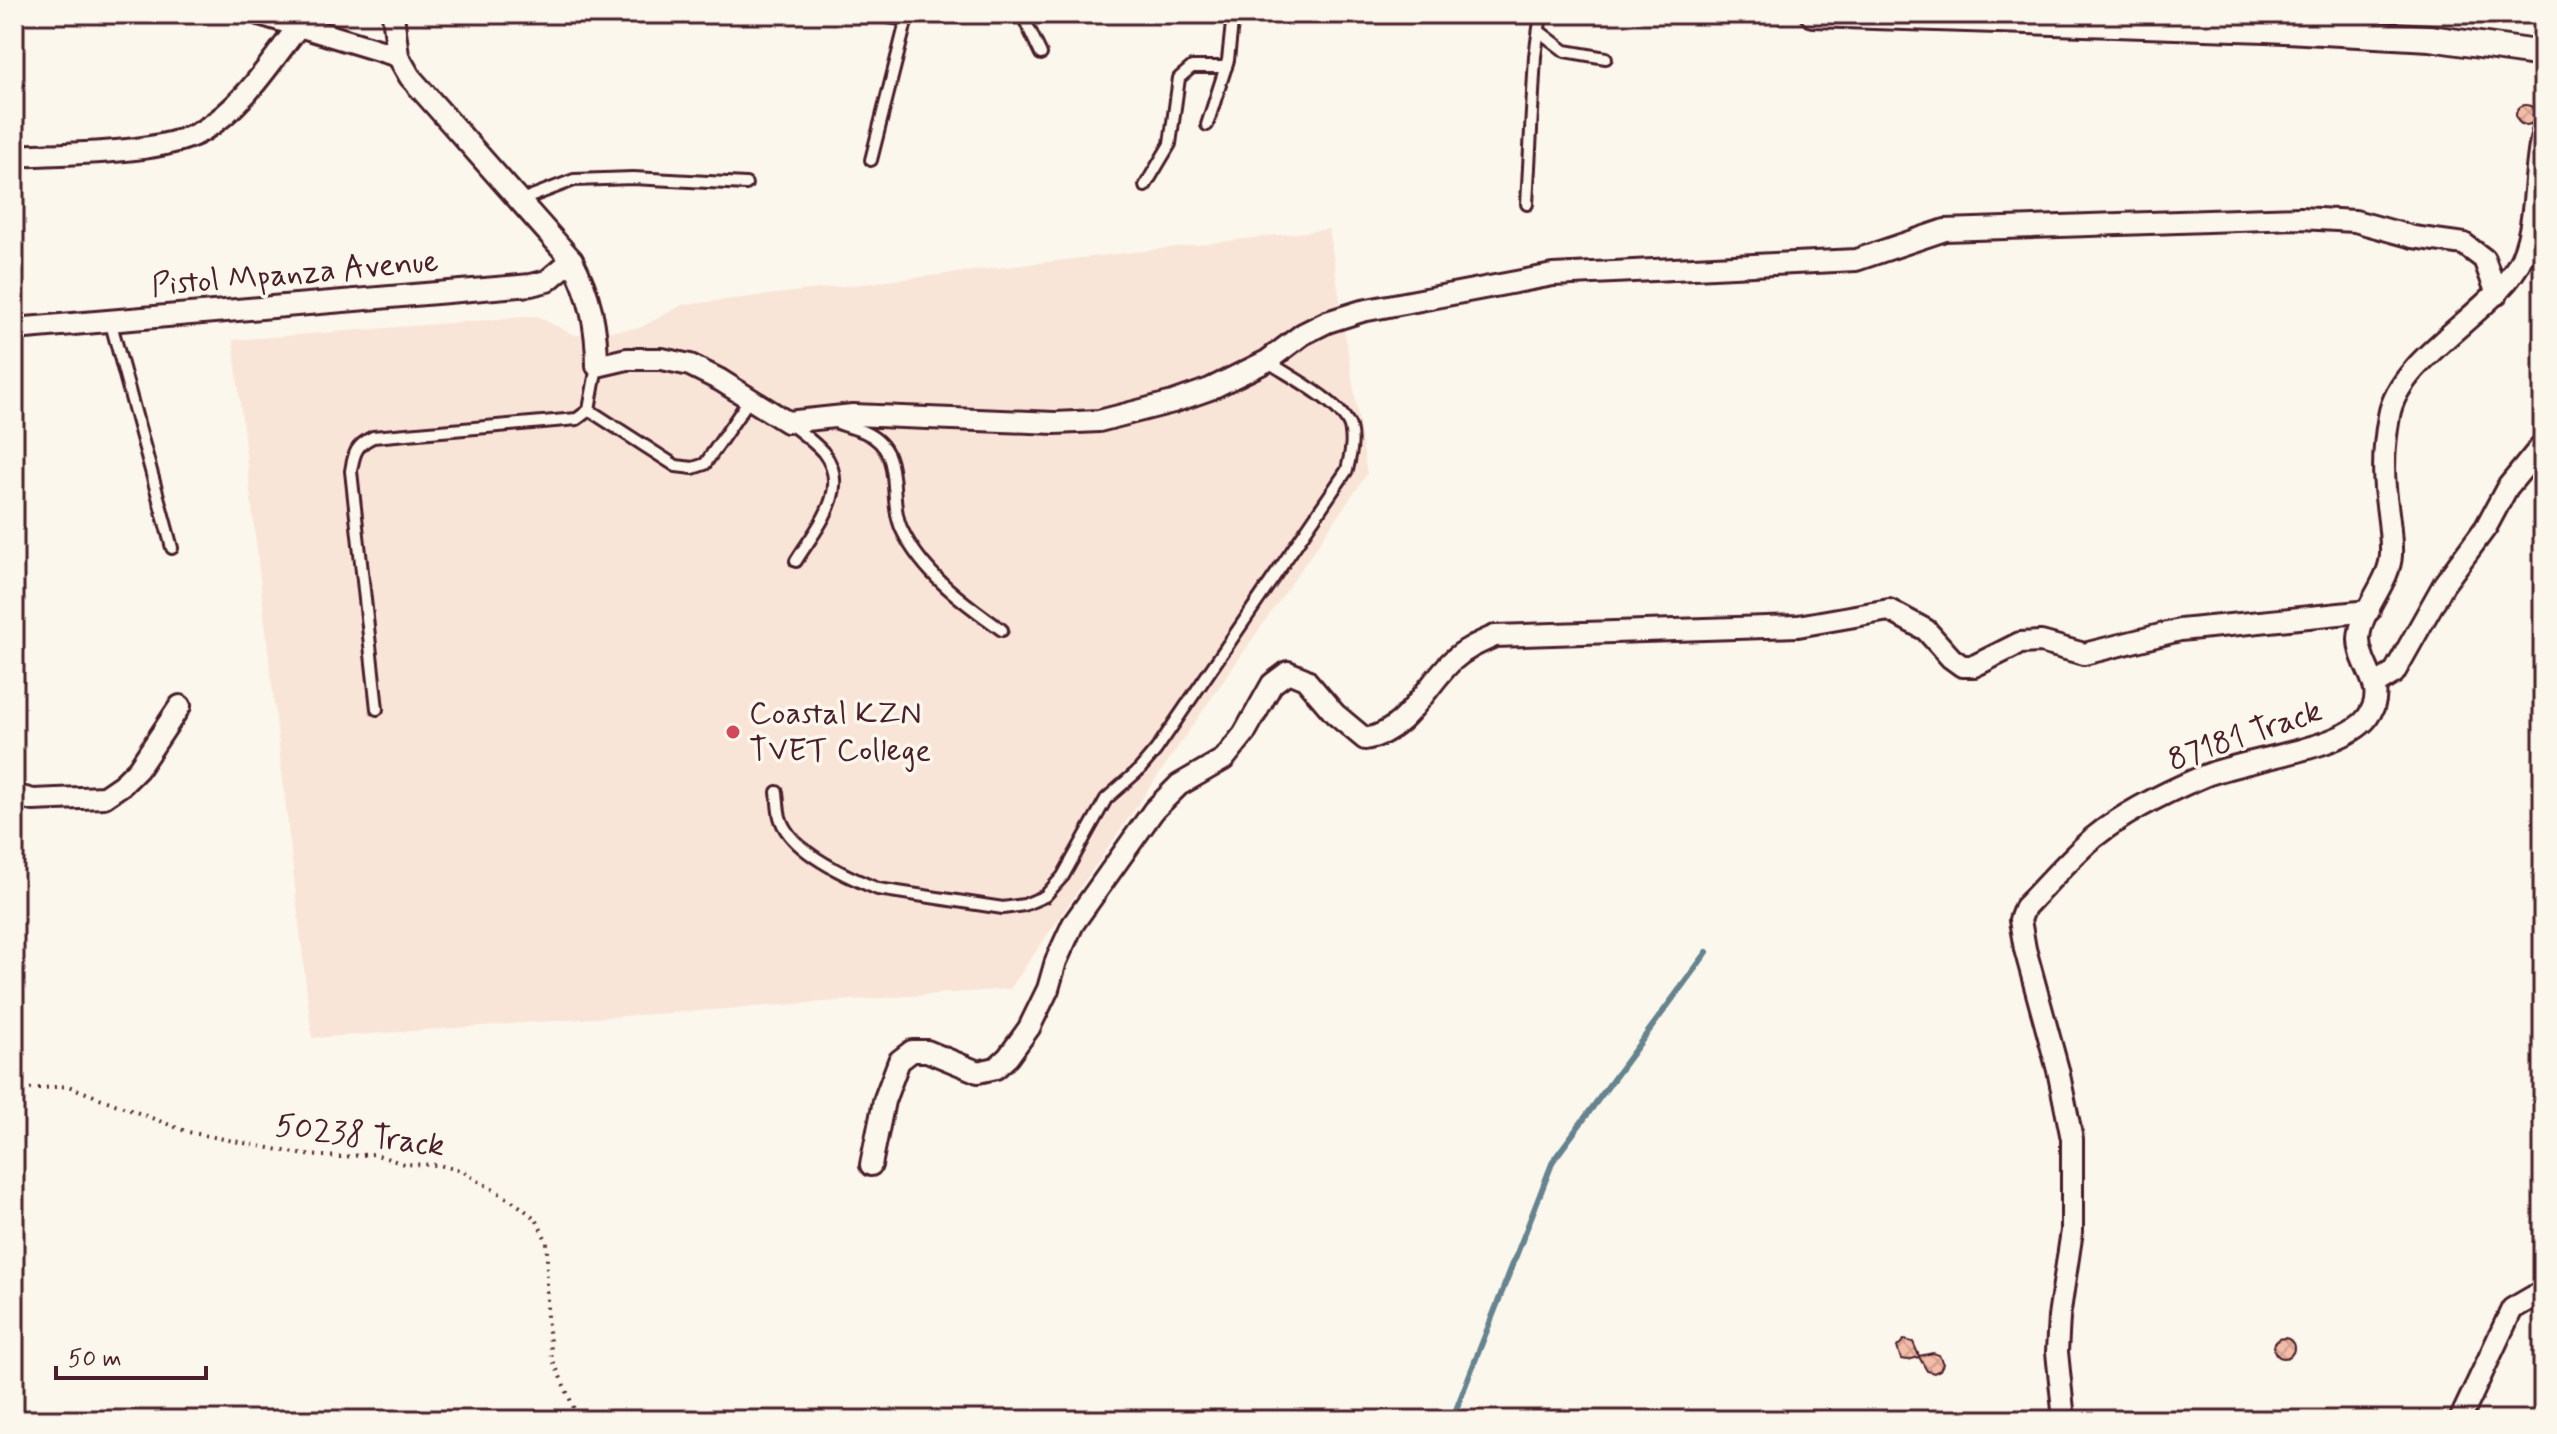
<svg xmlns="http://www.w3.org/2000/svg" width="2557" height="1434" viewBox="0 0 2557 1434" font-family="Mynerve,sans-serif">
<style>
.built{fill:#f9e5d7}
.lines{fill:none;stroke-linecap:round;stroke-linejoin:round}
.stream{stroke:#65848f;stroke-width:6}
.building{fill:url(#building-cross-hatch);stroke:#4a1f2b;stroke-width:2}
.service-casing{stroke:#4a1f2b;stroke-width:16}
.minor-casing{stroke:#4a1f2b;stroke-width:26}
.tertiary-casing{stroke:#4a1f2b;stroke-width:30}
.path{stroke:#4a1f2b;stroke-width:4;stroke-dasharray:2 6;stroke-linecap:butt}
.service{stroke:#fbf7ec;stroke-width:10}
.minor{stroke:#fbf7ec;stroke-width:20}
.tertiary{stroke:#fbf7ec;stroke-width:24}
.poi-dot{fill:#d1495b;stroke:#fbf7ec;stroke-width:3}
.labels{text-anchor:middle;dominant-baseline:central;stroke-width:7;stroke-linejoin:round;paint-order:stroke}
.street-label{font-size:32px;fill:#4a1f2b;stroke:#fbf7ec}
.poi-label{font-size:32px;fill:#4a1f2b;stroke:#fbf7ec;text-anchor:start}
</style>
<defs>
<pattern id="building-cross-hatch" width="8" height="8" patternUnits="userSpaceOnUse" patternTransform="scale(2)"><rect width="8" height="8" fill="#f3bca7"/><path d="M0 0l8 8M0 8l8-8" fill="none" stroke="#d2a190"/></pattern>
</defs>
<rect width="100%" height="100%" fill="#fbf7ec"/>
<filter id="ink" filterUnits="userSpaceOnUse"><feTurbulence type="fractalNoise" baseFrequency=".0125" numOctaves="2"/><feDisplacementMap in="SourceGraphic" scale="16" xChannelSelector="R" yChannelSelector="G"/><feConvolveMatrix kernelMatrix="1 2 1 2 8 2 1 2 1" color-interpolation-filters="sRGB"/></filter>
<g filter="url(#ink)">
<path class="built" d="M1329,229L1367,474L1010,989L312,1038L233,340L537,316L574,335L640,328L682,305Z"/>
<g class="lines">
<path class="stream" d="M1452,1420L1553,1161L1707,952"/>
</g>
<g class="building">
<circle cx="2526" cy="115" r="10"/>
<circle cx="2284" cy="1348" r="10"/>
<path d="M1904,1340L1913,1342L1919,1356L1933,1353L1939,1355L1943,1364L1940,1370L1934,1373L1927,1371L1919,1357L1908,1360L1901,1359L1897,1347Z"/>
</g>
<g class="lines">
<g class="service-casing">
<g id="service">
<path d="M871,14L907,20"/>
<path d="M1022,14L1041,54"/>
<path d="M1539,31L1565,51L1606,58"/>
<path d="M1207,125L1228,60L1233,14"/>
<path d="M871,160L908,14"/>
<path d="M1145,186L1170,144L1179,78L1192,67H1226"/>
<path d="M519,201L574,180L633,178L746,184"/>
<path d="M1527,204L1535,56L1541,14"/>
<path d="M110,320L172,548"/>
<path d="M589,410L676,466L693,468L705,464L749,400"/>
<path d="M835,422C844,426 855,428 864,432C907,451 886,496 902,530C923,574 964,603 1002,630"/>
<path d="M789,423C800,432 813,441 823,452C853,489 816,528 796,561"/>
<path d="M377,709L351,471C354,453 356,445 373,437L577,419L589,410L597,366"/>
<path d="M777,792C778,800 778,809 780,817C789,851 848,877 878,889L1003,908L1024,905L1045,896L1063,876L1106,799L1139,770L1156,750L1347,470C1350,457 1354,441 1350,427C1341,402 1289,376 1267,361"/>
</g>
</g>
<g class="minor-casing">
<g id="minor">
<path d="M259,14L398,56"/>
<path d="M393,14L398,56L410,77L572,260C590,294 597,327 597,366L627,359H662L690,365L720,380L787,422L853,415L1055,423L1099,421L1173,402L1210,389L1267,361L1303,334L1327,322L1362,311L1553,275L1856,260L1945,230L2300,218L2355,221L2413,237L2464,244L2484,259L2497,294"/>
<path d="M14,156C63,153 162,155 202,131C242,108 270,63 298,27"/>
<path d="M14,329L531,285L547,281L572,260"/>
<path d="M2376,684L2394,673L2444,584L2486,527L2507,488L2543,444"/>
<path d="M14,795L33,800L104,797L123,784L138,769L180,706"/>
<path d="M871,1165L884,1101L899,1061L912,1051H927L978,1072L996,1068L1008,1057L1029,1028L1048,989L1056,961L1073,924L1154,810L1179,785L1224,759L1244,734L1272,684L1288,672L1305,679L1335,714L1365,739C1405,733 1425,687 1452,661C1465,649 1479,643 1495,636L1798,626L1889,610L1926,630L1951,658L1962,666H1974L2020,643L2041,642L2084,654L2180,630L2369,611"/>
<path d="M2064,1420L2057,1352L2059,1317L2072,1231V1139L2058,1070L2025,949L2020,920L2025,907C2047,884 2069,859 2093,838C2125,812 2166,792 2204,776C2244,759 2342,750 2367,718C2390,687 2359,669 2359,639C2360,610 2390,582 2391,555C2392,533 2387,510 2385,488C2383,466 2385,438 2389,416C2398,360 2488,315 2517,267C2539,230 2532,172 2543,131"/>
<path d="M2460,1420L2512,1309L2543,1291"/>
</g>
</g>
<g class="tertiary-casing">
<path id="tertiary" d="M1813,14L2266,29L2430,38L2543,54"/>
</g>
<path class="path" d="M14,1090L68,1086L188,1132L305,1155L341,1157L374,1154L404,1164L439,1165L462,1171L514,1202L536,1219L547,1242V1317L552,1358L579,1420"/>
<use href="#service" class="service"/>
<use href="#minor" class="minor"/>
<use href="#tertiary" class="tertiary"/>
</g>
</g>
<circle class="poi-dot" cx="733" cy="732" r="8"/>
<g class="labels">
<g class="street-label">
<text transform="translate(295 274) rotate(-5)">Pistol Mpanza Avenue</text>
<text transform="translate(2245 736) rotate(-19)">87181 Track</text>
<text transform="translate(360 1136) rotate(7)">50238 Track</text>
</g>
<g class="poi-label">
<text x="749" y="714">Coastal KZN<tspan x="749" dy="37">TVET College</tspan></text>
</g>
</g>
<rect width="2557" height="1434" fill="none" stroke="#fbf7ec" stroke-width="48"/>
<rect x="24" y="24" width="2509" height="1386" fill="none" stroke="#4a1f2b" stroke-width="3" filter="url(#ink)"/>
<path d="M56 1366v12h150v-12" fill="none" stroke="#4a1f2b" stroke-width="4"/>
<text x="68" y="1366" font-size="24" fill="#4a1f2b" stroke="#fbf7ec" stroke-width="6" paint-order="stroke">50 m</text>
</svg>
